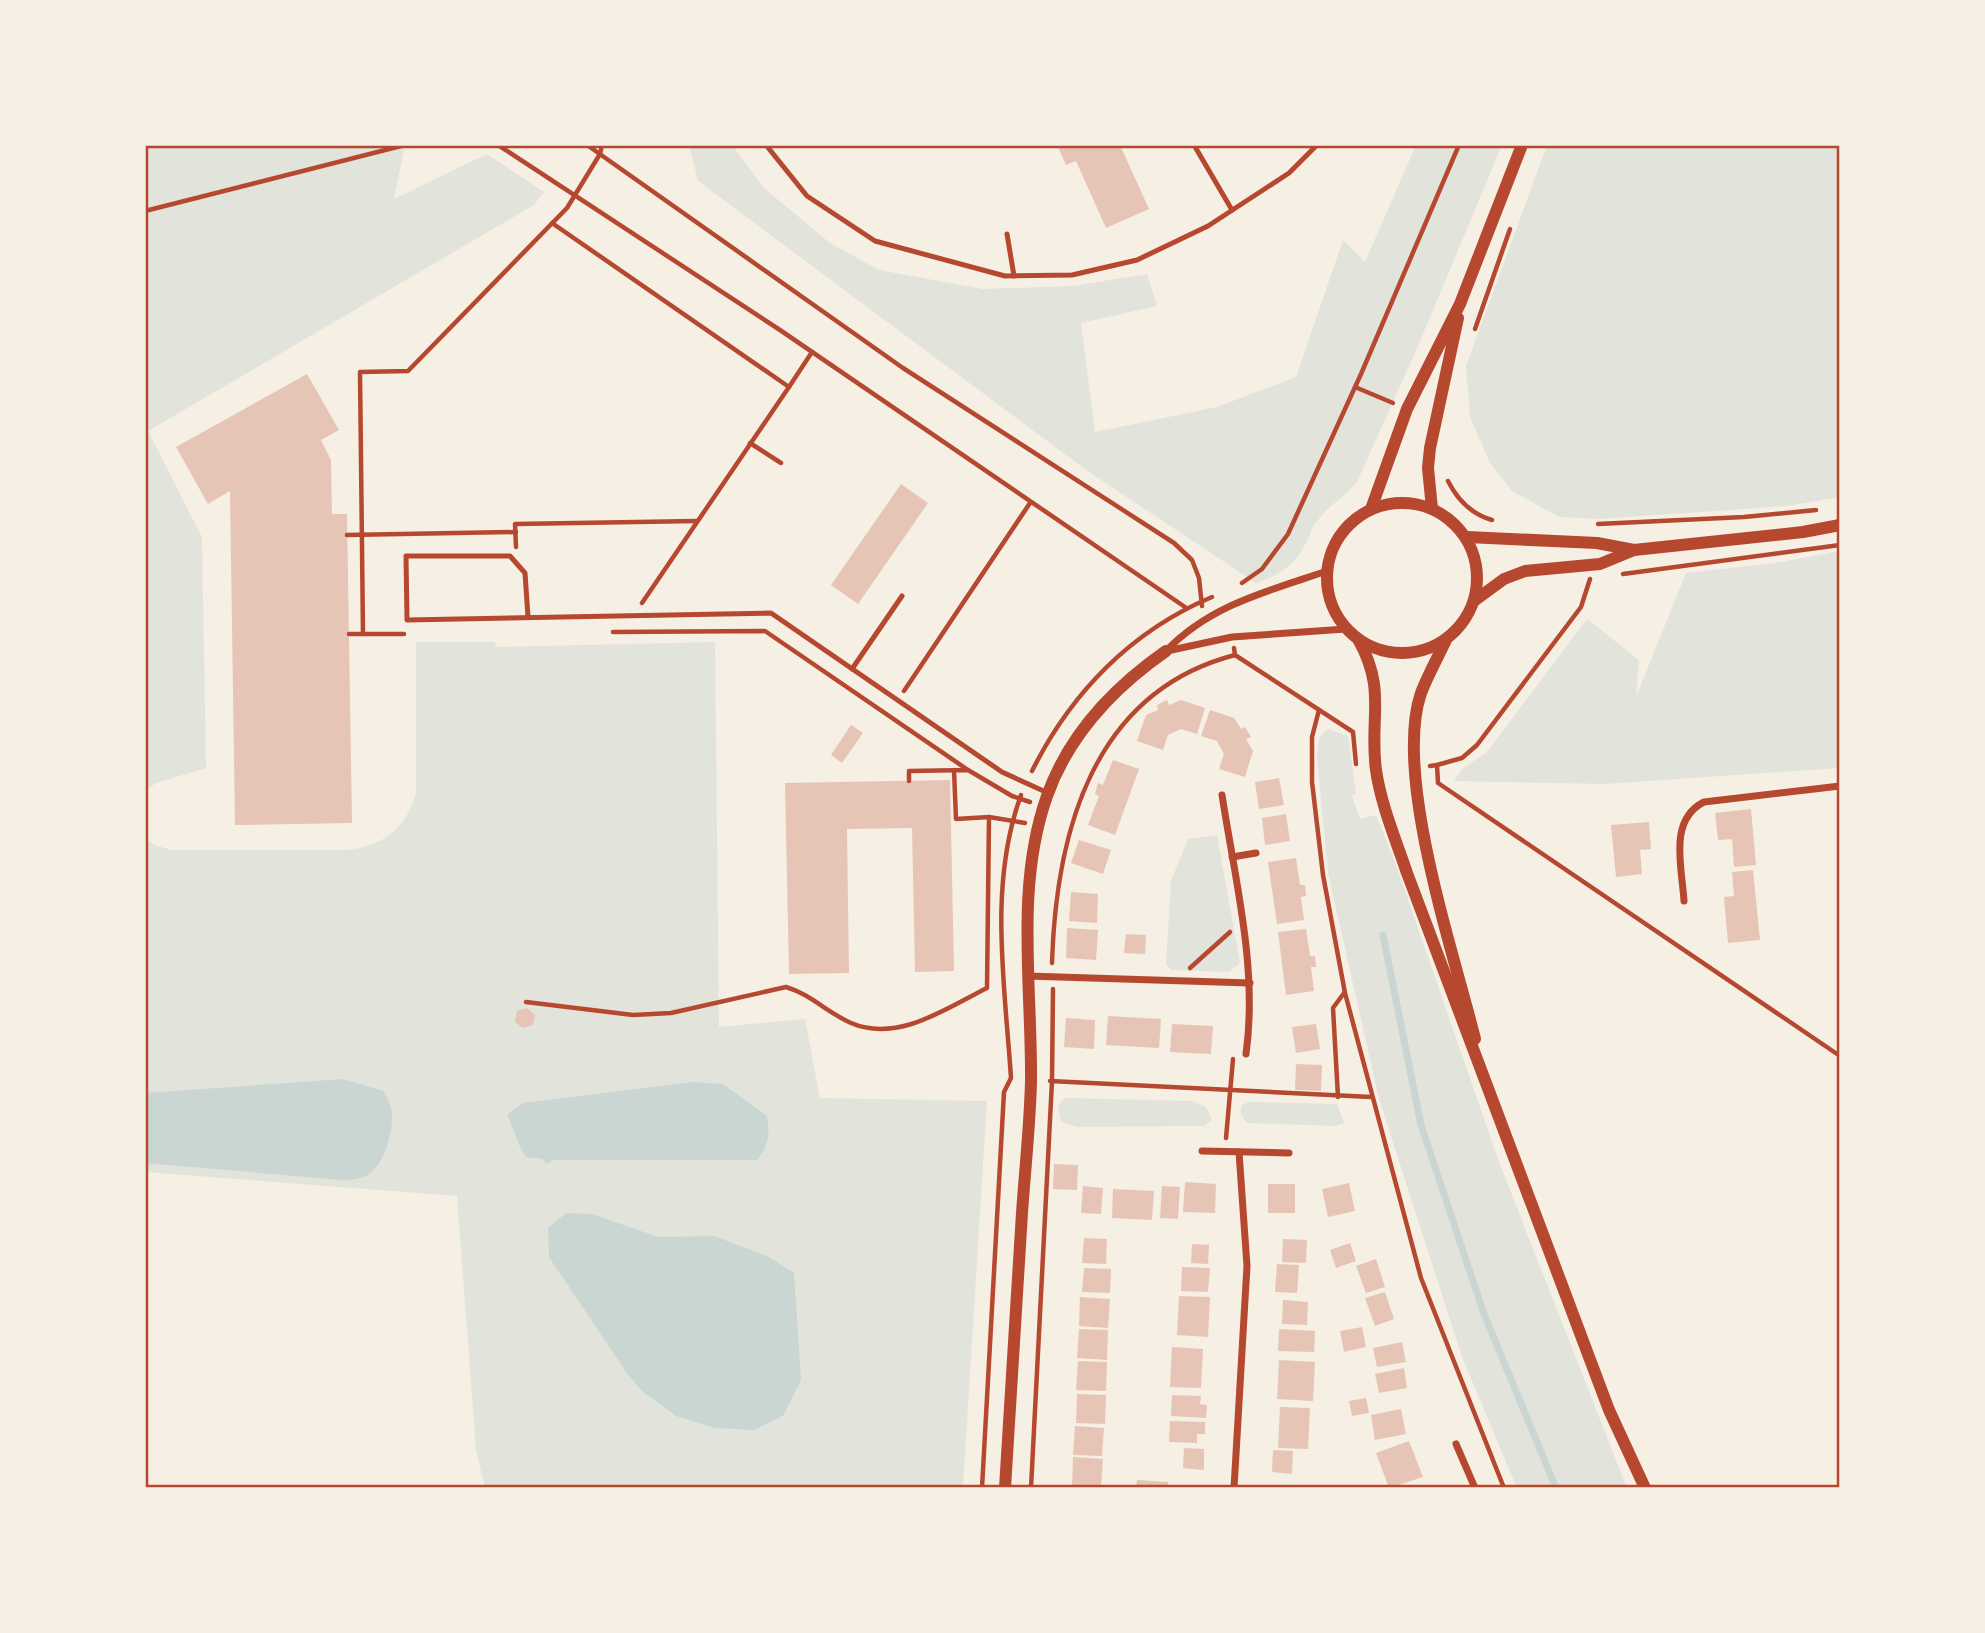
<svg xmlns="http://www.w3.org/2000/svg" width="1985" height="1633" viewBox="0 0 1985 1633" font-family="Ubuntu,sans-serif">
<style>
.green{fill:#e2e4dc}
.water{fill:#c9d6d2}
.lines{fill:none;stroke-linecap:round;stroke-linejoin:round}
.stream{stroke:#c9d6d2;stroke-width:7}
.building{fill:#e6c5b7}
.path{stroke:#b5482f;stroke-width:4.5}
.service{stroke:#b5482f;stroke-width:5}
.minor{stroke:#b5482f;stroke-width:7}
.tertiary{stroke:#b5482f;stroke-width:12}
.neatline{fill:none;stroke:#b5482f;stroke-width:2.5}
</style>
<rect width="100%" height="100%" fill="#f6efe4"/>
<g class="green">
<path d="M145,145H405L394,199L487,154L544,192L534,205L148,431L202,537L206,768L156,783L145,791Z"/>
<path d="M689,145H732L764,188L830,243L879,270L983,289L1073,286L1147,274L1157,306L1081,323L1095,432L1217,407L1296,377L1343,240L1365,262L1416,145H1502L1418,346L1357,482C1345,497 1329,505 1318,520C1313,525 1311,532 1308,539C1296,564 1282,574 1256,583L1086,470L698,181Z"/>
<path d="M1547,145H1840V497L1787,506L1599,519L1559,517L1512,491L1490,463L1470,417L1466,366Z"/>
<path d="M1840,551V768L1604,784L1454,781L1462,769L1487,752L1587,619L1639,660L1636,697L1686,573L1775,563Z"/>
<path d="M416,642H495L496,647L715,642L719,1027L805,1019L820,1098L987,1101L963,1488H485L476,1450L457,1196L145,1172V838L154,845L172,850H345C382,847 406,829 416,793Z"/>
<path d="M1328,729L1348,736L1356,794L1352,796L1360,819L1376,815L1394,859L1499,1162L1627,1488H1517L1462,1357L1379,1099L1328,873L1317,758C1318,746 1317,735 1328,729Z"/>
<path d="M1217,835L1240,963L1229,972L1171,970L1166,964L1171,881L1188,839Z"/>
<path d="M1065,1098L1193,1101L1206,1107L1212,1120L1204,1126L1078,1127L1061,1122L1058,1106Z"/>
<path d="M1248,1102L1337,1104L1344,1123L1336,1126L1247,1123L1241,1115V1106Z"/>
</g>
<g class="water">
<path d="M343,1079L383,1091C387,1098 391,1105 392,1112C394,1129 384,1165 369,1174C362,1179 351,1180 342,1180L145,1163V1093Z"/>
<path d="M693,1082L723,1084L767,1116C770,1134 769,1145 757,1160H554L546,1164L543,1159L526,1157C516,1143 515,1130 507,1115L523,1103Z"/>
<path d="M566,1213L592,1214L658,1237L714,1236L767,1256L794,1273L801,1380L783,1416L754,1430L715,1428L676,1416L642,1391L626,1372L549,1257L548,1228Z"/>
</g>
<g class="lines">
<path class="stream" d="M1383,935L1421,1125L1484,1314L1556,1488"/>
</g>
<g class="building">
<path d="M1057,145H1120L1149,209L1106,228L1076,161L1066,165Z"/>
<path d="M307,374L339,430L321,440L331,460L332,514H347L352,823L235,825L230,491L208,504L176,447Z"/>
<path d="M901,484L928,503L858,604L831,585Z"/>
<path d="M1167,700L1169,705L1181,700L1205,708L1197,734L1181,729L1168,735L1163,750L1137,741L1146,715L1158,710L1157,705Z"/>
<path d="M1210,710L1234,718L1241,729L1245,727L1251,737L1246,739L1253,751L1245,777L1219,769L1224,754L1217,741L1201,736Z"/>
<path d="M851,725L863,733L842,763L831,755Z"/>
<path d="M1113,760L1139,769L1115,835L1088,825L1099,796L1095,794L1098,783L1103,785Z"/>
<path d="M1279,778L1284,805L1259,809L1255,782Z"/>
<path d="M950,780L954,971L915,972L912,828L847,829L849,973L789,974L785,783Z"/>
<path d="M1751,809L1756,865L1734,867L1732,839L1718,840L1715,813Z"/>
<path d="M1286,814L1290,841L1265,845L1262,818Z"/>
<path d="M1649,822L1651,849L1640,850L1642,874L1616,877L1611,825Z"/>
<path d="M1079,840L1111,850L1103,874L1071,863Z"/>
<path d="M1296,858L1300,885H1305L1306,896L1301,897L1304,920L1277,924L1268,862Z"/>
<path d="M1753,870L1760,940L1728,943L1724,897L1734,896L1732,872Z"/>
<path d="M1071,892L1098,894L1097,923L1069,921Z"/>
<path d="M1067,928L1098,930L1096,960L1066,958Z"/>
<path d="M1306,929L1310,956H1315L1316,967H1311L1314,991L1286,995L1278,932Z"/>
<path d="M1126,934L1146,935L1145,954L1124,953Z"/>
<path d="M527,1008L535,1015L533,1025L523,1028L515,1022L517,1011Z"/>
<path d="M1108,1016L1161,1019L1159,1048L1106,1045Z"/>
<path d="M1066,1018L1095,1020L1094,1049L1064,1047Z"/>
<path d="M1172,1024L1213,1026L1211,1054L1170,1052Z"/>
<path d="M1316,1024L1320,1049L1296,1053L1292,1027Z"/>
<path d="M1296,1064L1322,1065L1321,1091L1295,1090Z"/>
<path d="M1054,1164L1078,1165L1077,1190L1053,1189Z"/>
<path d="M1185,1182L1216,1184L1215,1213L1183,1212Z"/>
<path d="M1349,1183L1355,1211L1328,1217L1322,1189Z"/>
<rect x="1268" y="1184" width="27" height="29"/>
<path d="M1083,1186L1103,1188L1101,1214L1081,1213Z"/>
<path d="M1162,1186L1180,1187L1178,1219L1160,1218Z"/>
<path d="M1113,1189L1154,1191L1152,1220L1112,1218Z"/>
<path d="M1084,1238L1107,1239L1106,1264L1082,1263Z"/>
<path d="M1283,1239L1307,1240L1306,1263L1282,1262Z"/>
<path d="M1350,1243L1356,1261L1336,1268L1330,1250Z"/>
<path d="M1192,1244L1209,1245L1208,1264L1191,1263Z"/>
<path d="M1376,1259L1385,1287L1366,1293L1356,1266Z"/>
<path d="M1277,1264L1299,1265L1297,1293L1275,1292Z"/>
<path d="M1182,1267L1210,1268L1208,1292L1181,1291Z"/>
<path d="M1084,1268L1111,1269L1110,1293L1082,1292Z"/>
<path d="M1385,1292L1394,1319L1375,1326L1365,1298Z"/>
<path d="M1179,1296L1210,1297L1208,1337L1177,1335Z"/>
<path d="M1080,1297L1110,1299L1108,1328L1079,1326Z"/>
<path d="M1283,1300L1308,1302L1307,1325L1282,1324Z"/>
<path d="M1362,1327L1366,1347L1344,1352L1340,1331Z"/>
<path d="M1079,1329L1108,1330L1107,1360L1077,1358Z"/>
<path d="M1279,1329L1315,1331L1314,1352L1278,1351Z"/>
<path d="M1402,1342L1406,1362L1377,1367L1373,1348Z"/>
<path d="M1172,1347L1203,1349L1201,1388L1170,1387Z"/>
<path d="M1279,1360L1315,1362L1313,1401L1277,1399Z"/>
<path d="M1078,1361L1107,1362L1106,1391L1076,1390Z"/>
<path d="M1404,1368L1407,1388L1379,1393L1375,1374Z"/>
<path d="M1077,1394L1106,1395L1105,1424L1076,1423Z"/>
<path d="M1172,1395L1201,1396L1200,1404L1207,1405L1206,1418L1171,1416Z"/>
<path d="M1366,1398L1369,1413L1352,1416L1349,1401Z"/>
<path d="M1280,1407L1310,1408L1308,1449L1278,1448Z"/>
<path d="M1401,1409L1406,1434L1375,1440L1371,1415Z"/>
<path d="M1170,1421L1205,1422V1434H1197V1443L1169,1442Z"/>
<path d="M1075,1426L1104,1428L1102,1456L1073,1455Z"/>
<path d="M1409,1441L1423,1477L1389,1488L1376,1453Z"/>
<path d="M1184,1448L1204,1449V1470L1183,1468Z"/>
<path d="M1273,1450L1293,1451L1292,1474L1272,1472Z"/>
<path d="M1073,1457L1103,1459L1101,1488L1072,1486Z"/>
<path d="M1137,1480L1168,1482V1488H1136Z"/>
</g>
<g class="lines">
<g class="path">
<path d="M498,145L780,330L1185,607"/>
<path d="M587,145L903,368L1174,543L1192,560L1199,578L1202,606"/>
<path d="M145,211L405,145"/>
<path d="M552,223L789,387L642,603"/>
<path d="M1475,329L1510,229"/>
<path d="M789,387L812,352"/>
<path d="M1355,387L1393,403"/>
<path d="M750,443L781,463"/>
<path d="M1448,481C1457,499 1471,514 1492,520"/>
<path d="M1598,524L1744,517L1816,510"/>
<path d="M347,535L516,532"/>
<path d="M516,547L515,524L697,521"/>
<path d="M1623,574L1840,545"/>
<path d="M1242,583L1262,569L1288,534L1361,374L1459,145"/>
<path d="M613,632L765,631L968,770"/>
<path d="M349,634H404"/>
<path d="M363,634L360,372L408,371L567,208L600,154L602,145"/>
<path d="M1234,648L1235,655L1353,732L1356,764"/>
<path d="M904,691L1030,503"/>
<path d="M1319,710L1312,737V782L1323,875L1345,993L1421,1278L1504,1488"/>
<path d="M1437,765L1462,758L1477,745L1581,607L1590,579"/>
<path d="M1430,766L1437,765L1438,783L1840,1056"/>
<path d="M954,770L956,819L989,817L1025,823"/>
<path d="M1032,771C1071,693 1131,631 1212,597"/>
<path d="M909,781V771L968,770L1012,796L1030,802"/>
<path d="M1052,963C1056,834 1092,692 1235,655"/>
<path d="M1190,968L1230,932"/>
<path d="M526,1002L633,1015L671,1013L786,987C810,994 828,1013 851,1023C898,1043 947,1008 987,988L989,817"/>
<path d="M1050,1081L1371,1097"/>
<path d="M1338,1097L1333,1008L1344,993"/>
<path d="M1226,1138L1233,1059"/>
<path d="M982,1488L1004,1092L1011,1078C1005,985 988,885 1021,795"/>
<path d="M1031,1488L1052,1081L1053,989"/>
</g>
<g class="service">
<path d="M766,145L807,196L875,241L1005,276L1072,275L1137,260L1208,226L1289,173L1317,145"/>
<path d="M1194,145L1232,210"/>
<path d="M1007,234L1014,276"/>
<path d="M528,617L525,573L510,556H406L407,620L771,613L1002,772L1048,793"/>
<path d="M852,669L902,596"/>
</g>
<g class="minor">
<path d="M1166,651C1210,605 1268,591 1327,571"/>
<path d="M1167,651L1232,637L1346,629"/>
<path d="M1222,795C1235,880 1258,968 1246,1054"/>
<path d="M1232,857L1256,853"/>
<path d="M1684,901C1682,867 1668,820 1704,802L1840,786"/>
<path d="M1027,976L1250,983"/>
<path d="M1202,1151L1289,1153"/>
<path d="M1456,1444L1475,1488"/>
<path d="M1234,1488L1247,1266L1239,1152"/>
</g>
<g class="tertiary">
<circle cx="1402" cy="578" r="75"/>
<path d="M1371,509L1407,409L1460,304L1522,145"/>
<path d="M1432,509L1428,468L1430,448L1458,318"/>
<path d="M1467,537L1597,543L1634,550L1803,532L1840,525"/>
<path d="M1474,601L1504,579L1525,571L1600,564L1634,550"/>
<path d="M1358,639C1387,690 1369,718 1376,770C1381,805 1396,840 1407,873L1609,1410L1645,1488"/>
<path d="M1446,640C1438,657 1428,675 1421,693C1393,775 1454,953 1475,1039"/>
<path d="M1005,1488C1011,1396 1016,1304 1022,1213C1025,1169 1030,1125 1031,1081C1032,987 1015,886 1047,796C1069,734 1113,688 1166,651"/>
</g>
</g>
<rect width="1985" height="1633" fill="none" stroke="#f6efe4" stroke-width="294"/>
<rect x="147" y="147" width="1691" height="1339" class="neatline"/>
</svg>
